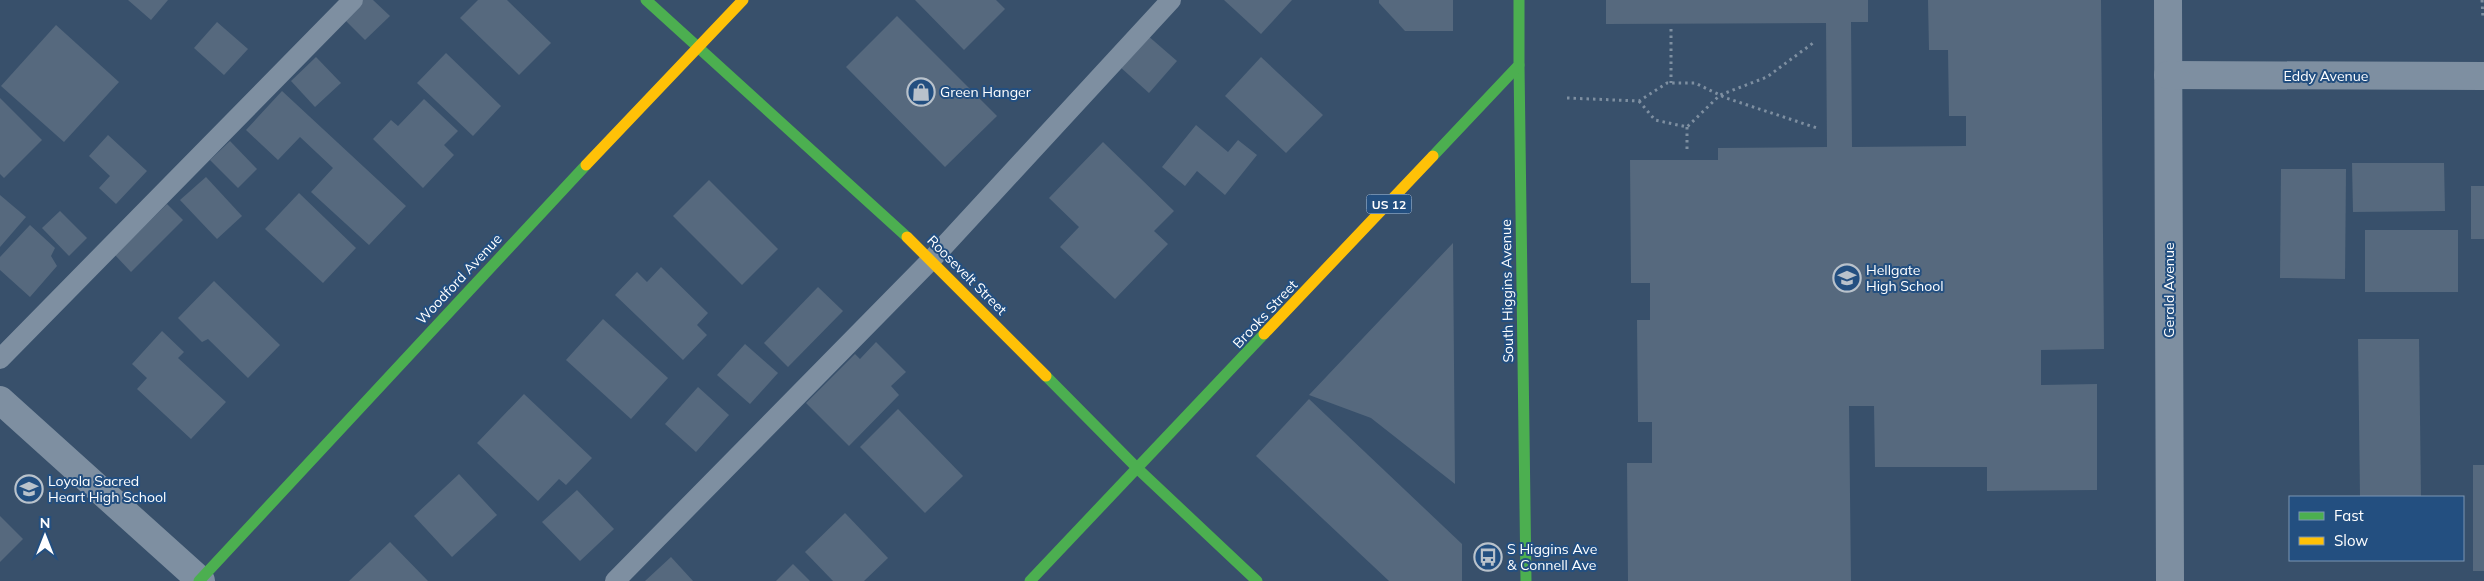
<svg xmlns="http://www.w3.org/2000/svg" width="2484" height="581" viewBox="0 0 2484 581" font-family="Mulish,sans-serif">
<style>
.building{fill:#56697e}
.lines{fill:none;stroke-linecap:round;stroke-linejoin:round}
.path{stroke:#7e8fa1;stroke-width:3;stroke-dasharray:2.5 4;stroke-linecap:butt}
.lane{stroke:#7e8fa1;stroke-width:20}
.street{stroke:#7e8fa1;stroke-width:28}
.fast{stroke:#4caf50;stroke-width:11}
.slow{stroke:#ffc107;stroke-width:11}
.labels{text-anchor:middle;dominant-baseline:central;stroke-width:4;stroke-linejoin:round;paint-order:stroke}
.shield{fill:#234f80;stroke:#bdcad9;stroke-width:1}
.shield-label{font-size:12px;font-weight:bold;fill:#fff}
.street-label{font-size:14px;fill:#fff;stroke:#234f80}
.poi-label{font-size:14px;fill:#fff;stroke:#234f80;text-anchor:start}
</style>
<rect width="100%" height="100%" fill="#38506b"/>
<g class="building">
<path d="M128,0H168L151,20Z"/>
<path d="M363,0H373L390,16L365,40L344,19Z"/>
<path d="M478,0H507L551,43L519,75L460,18Z"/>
<path d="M915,0H996L1005,9L964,50Z"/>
<path d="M1224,0H1292L1261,34Z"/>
<path d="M1379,0H1453V31H1405L1379,3Z"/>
<path d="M1606,0H1868V22H1851L1852,147L1966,146V116H1949L1948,50H1929L1928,0H2101L2104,349L2041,350V385L2097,384V490L1987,491V467H1875L1874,406H1849L1851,581H1628L1627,463H1652V422H1638L1637,320H1650V283H1631L1630,160H1718V148L1827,147L1826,23L1606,24Z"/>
<path d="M897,16L997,116L945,167L846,67Z"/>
<path d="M217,22L248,49L224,75L194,48Z"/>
<path d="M56,25L119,82L64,142L1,86Z"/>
<path d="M1147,35L1177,61L1149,93L1119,66Z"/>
<path d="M446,53L501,106L473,136L417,83Z"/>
<path d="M316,57L341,83L315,107L291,81Z"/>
<path d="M1261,57L1323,115L1286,153L1225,96Z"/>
<path d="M282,91L406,206L369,245L311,192L333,168L300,137L278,160L246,130Z"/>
<path d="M0,98L42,140L4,178L0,174Z"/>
<path d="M424,99L458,131L444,145L454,155L423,188L373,139L391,120L398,126Z"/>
<path d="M1196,125L1228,152L1238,140L1257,155L1225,195L1197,171L1185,186L1162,167Z"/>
<path d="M108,135L147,171L116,204L99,188L110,176L89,156Z"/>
<path d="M230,141L257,169L238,188L210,160Z"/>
<path d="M1103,142L1174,211L1154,231L1168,244L1115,299L1060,247L1079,227L1049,198Z"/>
<path d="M2352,163H2444L2445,211L2353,212Z"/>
<path d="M2281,169H2346L2345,279L2280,278Z"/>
<path d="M206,177L242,216L217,239L180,200Z"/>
<path d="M709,180L778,249L742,285L673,216Z"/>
<rect x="2471" y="186" width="13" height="53"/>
<path d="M299,193L356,248L323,283L265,229Z"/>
<path d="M0,195L26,217L0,247Z"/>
<path d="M167,204L183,220L131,272L115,255Z"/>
<path d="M60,211L87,238L69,256L42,228Z"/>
<path d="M30,225L55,248L51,256L57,266L30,297L0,270V257Z"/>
<rect x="2365" y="230" width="93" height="62"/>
<path d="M1453,243L1455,484L1371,418L1309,395Z"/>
<path d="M661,267L708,313L697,325L707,335L683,360L615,295L637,272L647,282Z"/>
<path d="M214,281L280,345L248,378L208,339L202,342L178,318Z"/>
<path d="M818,287L843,311L788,367L764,343Z"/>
<path d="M603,319L668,378L631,419L566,360Z"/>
<path d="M162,331L184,352L178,358L226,402L191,439L137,389L147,378L132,364Z"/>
<path d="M2358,339H2419L2421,497H2360Z"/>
<path d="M876,342L906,372L891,386L899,395L849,446L806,403L855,354L860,359Z"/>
<path d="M745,344L778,373L750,404L717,375Z"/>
<path d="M698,387L729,415L696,452L665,424Z"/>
<path d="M524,394L592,458L566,485L559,479L538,501L477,443Z"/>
<path d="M1309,399L1462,544V581H1389L1256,456Z"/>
<path d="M898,409L963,476L925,513L860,447Z"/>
<rect x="2473" y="465" width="11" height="106"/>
<path d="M459,474L497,515L452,557L414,516Z"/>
<path d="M577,490L614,529L580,561L542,522Z"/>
<path d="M845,513L888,558L864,581H833L805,552Z"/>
<path d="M0,516L23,539L0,562Z"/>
<path d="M390,542L428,581H349Z"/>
<path d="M671,557L693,581H645Z"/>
<path d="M793,564L810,581H776Z"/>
</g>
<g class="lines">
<g class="path">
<path d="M2482,0L2483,19"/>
<path d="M1671,29V83"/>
<path d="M1567,98L1639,101L1667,83H1695L1726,98L1817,128"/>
<path d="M1639,101L1655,120L1687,127L1720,95L1767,77L1813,43"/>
<path d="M1687,127V149"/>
</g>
<g class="lane">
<path d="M0,359L353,0"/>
<path d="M615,581L932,259L1171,0"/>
</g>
<g class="street">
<path d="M2168,0L2170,581"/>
<path d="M2168,75L2484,76"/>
<path d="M0,400L201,581"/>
</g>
<g class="fast">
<path d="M646,0L907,237"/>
<path d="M1519,65L1526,581"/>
<path d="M1433,156L1519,65V0"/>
<path d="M1046,376L1138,469L1257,581"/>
<path d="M199,581L586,165"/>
<path d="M1030,581L1264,334"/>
</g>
<g class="slow">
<path d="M586,165L743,0"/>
<path d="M907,237L1046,376"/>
<path d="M1264,334L1433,156"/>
</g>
</g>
<defs>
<g id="shop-ring" transform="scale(1.4375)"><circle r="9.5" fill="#234f80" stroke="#b9c2cb" stroke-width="1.5"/><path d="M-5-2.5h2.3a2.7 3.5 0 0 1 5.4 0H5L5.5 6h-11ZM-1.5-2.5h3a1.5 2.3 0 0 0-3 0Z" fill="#b9c2cb"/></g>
<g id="school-ring" transform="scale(1.4375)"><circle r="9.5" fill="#234f80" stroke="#b9c2cb" stroke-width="1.5"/><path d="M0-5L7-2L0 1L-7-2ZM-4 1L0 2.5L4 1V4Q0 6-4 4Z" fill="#b9c2cb"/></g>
<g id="bus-ring" transform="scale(1.4375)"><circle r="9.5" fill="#234f80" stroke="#b9c2cb" stroke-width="1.5"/><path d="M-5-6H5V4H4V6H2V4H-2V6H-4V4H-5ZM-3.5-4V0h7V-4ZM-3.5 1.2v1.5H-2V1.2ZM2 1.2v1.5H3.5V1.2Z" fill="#b9c2cb"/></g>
</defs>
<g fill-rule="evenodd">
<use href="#shop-ring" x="921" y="92"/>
<use href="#school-ring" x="1847" y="278"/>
<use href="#school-ring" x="29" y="489"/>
<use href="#bus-ring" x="1488" y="557"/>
</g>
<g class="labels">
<rect class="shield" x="1366.5" y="194.5" width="45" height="19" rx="4"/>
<g class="shield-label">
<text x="1389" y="204">US 12</text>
</g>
<g class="street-label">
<text x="2326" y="76">Eddy Avenue</text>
<text transform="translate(967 275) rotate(45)">Roosevelt Street</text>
<text transform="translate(459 279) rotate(-47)">Woodford Avenue</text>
<text transform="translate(2169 290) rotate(-90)">Gerald Avenue</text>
<text transform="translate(1507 291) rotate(-91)">South Higgins Avenue</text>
<text transform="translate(1265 314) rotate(-47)">Brooks Street</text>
</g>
<g class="poi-label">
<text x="940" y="92">Green Hanger</text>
<text x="1866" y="270">Hellgate<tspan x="1866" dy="16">High School</tspan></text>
<text x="48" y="481">Loyola Sacred<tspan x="48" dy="16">Heart High School</tspan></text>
<text x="1507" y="549">S Higgins Ave<tspan x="1507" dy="16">&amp; Connell Ave</tspan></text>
</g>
</g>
<rect x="2289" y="496" width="175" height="65" fill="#234f80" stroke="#7b95b3"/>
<rect x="2299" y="512" width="25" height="8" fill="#4caf50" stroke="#7b95b3"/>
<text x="2334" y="521" font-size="15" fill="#ffffff">Fast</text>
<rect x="2299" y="537" width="25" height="8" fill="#ffc107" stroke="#7b95b3"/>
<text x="2334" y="546" font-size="15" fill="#ffffff">Slow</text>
<g transform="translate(45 536)" stroke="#234f80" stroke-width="4" paint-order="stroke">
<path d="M0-4L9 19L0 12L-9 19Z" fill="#ffffff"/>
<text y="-8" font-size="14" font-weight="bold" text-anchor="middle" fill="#ffffff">N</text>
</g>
</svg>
